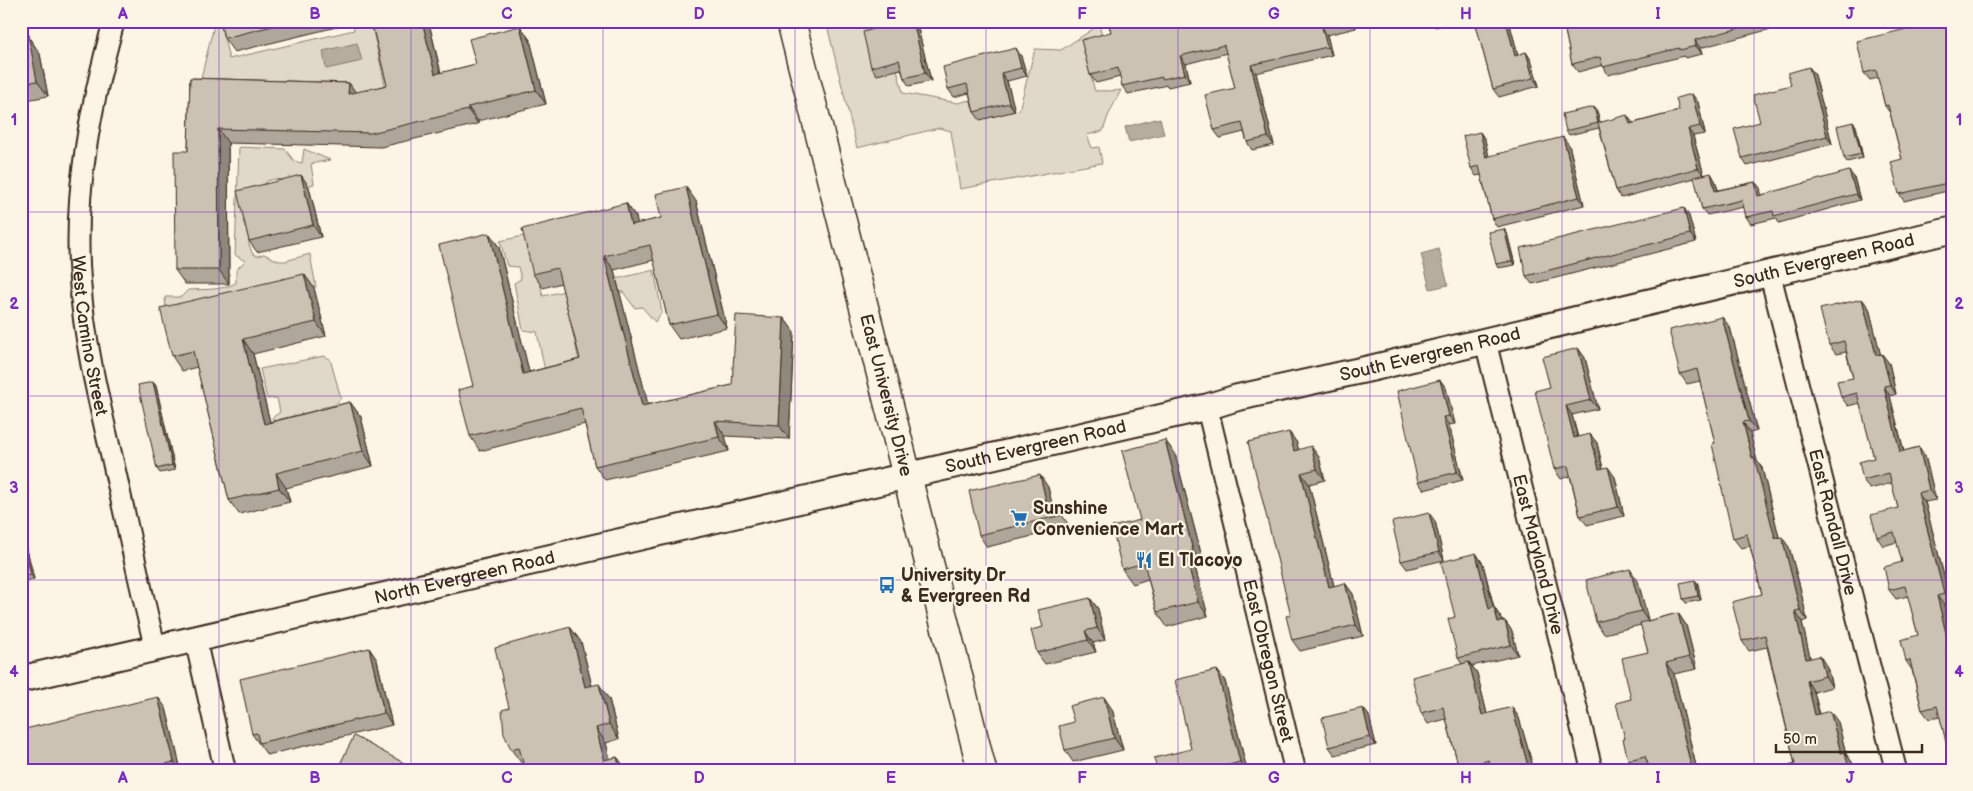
<svg xmlns="http://www.w3.org/2000/svg" width="1973" height="791" viewBox="0 0 1973 791" font-family="'Balsamiq Sans',sans-serif">
<style>
.green{fill:#e0d8c8;stroke:#8e8173}
.water{fill:#b7ad9e;stroke:#85796b}
.lines{fill:none;stroke-linecap:round;stroke-linejoin:round}
.minor-casing{stroke:#3b2a1e;stroke-width:24}
.tertiary-casing{stroke:#3b2a1e;stroke-width:29}
.secondary-casing{stroke:#3b2a1e;stroke-width:31}
.minor{stroke:#fcf5e5;stroke-width:20}
.tertiary{stroke:#fcf5e5;stroke-width:25}
.secondary{stroke:#fcf5e5;stroke-width:28}
.wall{fill:#afa79a;stroke:#3b2a1e}
.shaded-wall{fill:#8f887d;stroke:#3b2a1e}
.building{fill:#ccc2b3;stroke:#3b2a1e}
.grid{fill:none;stroke:#7b2cbf;stroke-width:1;stroke-opacity:0.55}
.labels{text-anchor:middle;dominant-baseline:central;stroke-width:4.5;stroke-linejoin:round;paint-order:stroke}
.street-label{font-size:18px;fill:#3b2a1e;stroke:#fcf5e5}
.poi-label{font-size:18px;font-weight:bold;fill:#3b2a1e;stroke:#fcf5e5;text-anchor:start}
.neatline{fill:none;stroke:#7b2cbf;stroke-width:2}
.grid-label{font-size:16px;text-anchor:middle;font-weight:bold;fill:#7b2cbf}
</style>
<rect width="100%" height="100%" fill="#fcf5e5"/>
<filter id="ink" filterUnits="userSpaceOnUse"><feTurbulence type="fractalNoise" baseFrequency=".02" numOctaves="2"/><feDisplacementMap in="SourceGraphic" scale="10" xChannelSelector="R" yChannelSelector="G"/><feConvolveMatrix kernelMatrix="1 2 1 2 8 2 1 2 1" color-interpolation-filters="sRGB"/></filter>
<g filter="url(#ink)">
<g class="green">
<path d="M215,21H220L229,59L354,30L353,21H371L386,89L363,96L198,90Z"/>
<path d="M826,21H882L865,34L897,69L903,93L958,103L974,99L980,119L1019,110L1035,49L1061,50L1099,25L1104,43L1083,48L1095,91C1104,90 1113,92 1121,90L1108,116L1103,131L1087,135L1092,148L1099,147L1102,163L960,189L951,131L939,128L857,148Z"/>
<path d="M239,147L285,149L294,161L302,163L304,149L330,160L311,164L314,184L286,191L282,180L275,179L267,181L245,213L243,221L249,239V244L252,253L257,256L264,254L279,261H285L310,254L316,287L292,291L290,281L283,278L277,288L167,323L165,297H181L188,290C204,289 220,291 236,283V270L245,261L235,255Z"/>
<path d="M528,235L543,296L654,270L662,312L655,322L642,307L635,308L623,292H606L566,300L580,366L546,376L537,332L523,330L514,283L521,279L518,267L507,266L500,241Z"/>
<path d="M324,356L330,359L341,398L335,405L320,408L323,417L280,452L272,418L280,412L277,398L267,399L260,369Z"/>
</g>
<g class="water">
<path d="M357,43L362,61L326,69L323,51Z"/>
<path d="M1160,118L1164,134L1129,142L1125,127Z"/>
<path d="M1439,249L1448,285L1430,289L1421,254Z"/>
</g>
<g class="lines">
<g class="minor-casing">
<g id="minor">
<path id="s1" d="M114,21C91,104 73,193 80,280C84,341 99,402 113,462C127,524 140,586 155,647"/>
<path id="s2" d="M1770,274L1896,770"/>
<path id="s3" d="M1485,340L1592,770"/>
<path id="s4" d="M1207,407L1295,770"/>
<path d="M195,638L225,770"/>
</g>
</g>
<g class="tertiary-casing">
<g id="tertiary">
<path id="s5" d="M21,679L1207,407L1236,398L1372,368L1952,230"/>
</g>
</g>
<g class="secondary-casing">
<g id="secondary">
<path id="s6" d="M791,21L982,770"/>
</g>
</g>
<use href="#minor" class="minor"/>
<use href="#tertiary" class="tertiary"/>
<use href="#secondary" class="secondary"/>
</g>
<g class="wall">
<path d="M220,21H361L234,52L224,38Z"/>
<path d="M371,21H455L430,27L441,73L476,64L520,26L530,40L546,104L478,121V124L381,147L228,143L229,284H185L175,270L188,151L190,78L349,83L355,93L387,85Z"/>
<path d="M891,21H916L931,81L909,86L904,78L901,69L877,75L871,67L892,24Z"/>
<path d="M1108,21H1355L1356,28L1327,35L1332,55L1256,73L1274,145L1252,150L1247,142L1244,132L1220,138L1214,130L1235,88L1227,53L1186,64L1190,82L1168,87L1167,85L1128,94L1122,86L1120,77L1096,83L1090,75L1111,32Z"/>
<path d="M1431,21H1459L1435,27Z"/>
<path d="M1475,21H1509L1518,55L1526,52L1531,60L1539,86L1499,97L1493,89Z"/>
<path d="M1563,21H1801L1700,48L1702,54L1685,58L1684,56L1608,75L1603,65L1578,72L1572,64Z"/>
<path d="M1952,21V190L1904,201L1899,194L1902,159L1890,113L1885,106L1878,78L1870,80L1864,73Z"/>
<path d="M21,24L29,35L30,39L40,54L48,96L21,101Z"/>
<path d="M1021,56L1027,76L1007,81L1015,111L980,120L974,112L969,93L954,97L948,89Z"/>
<path d="M1809,67L1815,75L1832,144L1747,166L1742,158L1760,122L1791,85Z"/>
<path d="M1698,102L1705,134L1693,136L1704,175L1715,180L1718,190L1755,182L1760,188L1761,195L1854,177L1860,200L1779,223L1776,218L1751,224L1746,217L1744,207L1707,215L1702,209L1695,178L1621,198L1616,190L1599,128L1569,135L1566,131L1594,107L1597,111L1600,122L1633,123L1679,111Z"/>
<path d="M1853,122L1856,126L1863,158L1847,162L1844,158Z"/>
<path d="M1480,132L1485,140L1489,157L1569,145L1584,205L1497,227L1492,219L1481,175L1476,176L1471,168Z"/>
<path d="M301,175L309,187L321,237L257,252L249,241Z"/>
<path d="M696,201L727,328L679,339L669,325L654,260L614,270L648,405L732,385L784,318L794,332L789,439L725,436L729,451L605,480L595,466L585,424L480,451L470,436L473,386L489,233L499,247L529,372L580,359L561,283L543,288L533,274L626,203L636,217L637,224L661,218Z"/>
<path d="M1684,208L1689,216L1696,242L1532,284L1526,276Z"/>
<path d="M1504,229L1507,233L1515,265L1498,268L1496,264Z"/>
<path d="M304,274L314,288L326,336L253,354L270,422L350,402L361,417L373,466L286,488L290,502L239,514L229,500L197,367L182,371L172,356Z"/>
<path d="M1862,299L1869,308L1880,354L1889,363L1896,394L1890,396L1904,451L1919,447L1925,456L1936,500L1925,502L1951,603L1944,605L1952,638V765L1940,717L1929,719L1922,710L1912,670L1906,661L1918,635L1908,596L1896,599L1889,590L1902,562L1897,542L1883,546L1877,537L1898,508L1892,483L1870,489L1863,480L1874,458L1860,403L1848,406L1841,397L1853,378L1846,352L1836,354L1829,345Z"/>
<path d="M1730,327L1757,431L1750,433L1757,461L1762,468L1779,537L1789,547L1800,587L1807,620L1802,622L1810,658L1827,667L1832,687L1814,692L1820,714L1838,722L1846,754L1852,762L1854,770H1789L1795,764L1767,647L1749,651L1742,641L1762,594L1750,546L1741,548L1733,538L1715,443L1700,381L1687,384L1680,374Z"/>
<path d="M1578,348L1585,358L1598,409L1572,415L1578,437L1590,434L1597,443L1603,468L1615,477L1624,516L1587,525L1580,516L1570,476L1561,479L1554,469L1550,387Z"/>
<path d="M1440,380L1446,388L1455,424L1449,425L1463,480L1424,490L1418,482Z"/>
<path d="M153,382L156,386L175,470L160,473L157,469Z"/>
<path d="M1289,432L1297,443L1298,449L1319,457L1325,480L1309,484L1334,586L1345,583L1353,594L1363,636L1300,651L1292,640Z"/>
<path d="M1165,440L1175,454L1204,565L1195,567L1208,616L1167,627L1157,612L1148,579L1133,584L1122,569L1140,520Z"/>
<path d="M1048,487L1053,509L1062,515L1070,527L987,547L979,535Z"/>
<path d="M1435,521L1444,560L1407,569L1401,561Z"/>
<path d="M21,541H23L26,545L34,579L21,582Z"/>
<path d="M1476,553L1483,564L1494,607L1501,618L1502,621H1505L1512,631L1518,655L1472,666L1477,673L1487,714L1512,707L1519,718L1534,770H1460L1459,768L1446,719L1428,724L1421,713L1462,664L1458,658L1455,617Z"/>
<path d="M1695,580L1698,584L1701,600L1686,603L1683,599Z"/>
<path d="M1638,581L1648,621L1678,613L1686,625L1697,669L1674,674L1697,770H1650L1649,769L1645,770H1635L1628,760L1625,739L1631,699L1648,652L1641,625L1604,634L1596,622Z"/>
<path d="M1090,598L1098,609L1105,640L1093,643L1096,652L1045,664L1037,653L1043,627Z"/>
<path d="M570,627L581,642L592,686L609,699L619,739L606,743L610,759L617,757L627,770H525L523,764H522L511,749L509,708Z"/>
<path d="M369,648L377,660L392,725L267,755L252,734Z"/>
<path d="M1217,670L1225,681L1247,770H1157L1191,749Z"/>
<path d="M166,708L181,770H21Z"/>
<path d="M1363,708L1369,716L1376,745L1335,755L1329,747Z"/>
<path d="M1112,709L1123,750L1073,762L1065,750L1074,722Z"/>
</g>
<g class="shaded-wall">
<path d="M422,21H426L430,27L444,88L435,74Z"/>
<path d="M913,21H916L931,81L925,73Z"/>
<path d="M1352,21H1355L1356,28Z"/>
<path d="M1506,21H1509L1520,63L1515,56Z"/>
<path d="M21,24L29,35L30,39L40,54L48,96L37,81L22,40Z"/>
<path d="M520,26L530,40L546,104L536,90Z"/>
<path d="M1322,27L1327,35L1332,55L1327,47Z"/>
<path d="M1695,40L1700,48L1702,54L1696,46Z"/>
<path d="M1016,48L1021,56L1027,76L1021,68Z"/>
<path d="M1947,49L1952,56V70Z"/>
<path d="M1526,52L1531,60L1539,86L1533,78Z"/>
<path d="M1180,56L1186,64L1190,82L1185,74Z"/>
<path d="M1251,65L1256,73L1274,145L1268,137Z"/>
<path d="M1809,67L1815,75L1832,144L1827,136Z"/>
<path d="M1001,73L1007,81L1015,111L1009,103Z"/>
<path d="M349,83L359,97L348,94Z"/>
<path d="M1692,94L1698,102L1705,134L1700,126Z"/>
<path d="M468,107L478,121V124L468,110Z"/>
<path d="M1594,107L1597,111L1601,127L1598,123Z"/>
<path d="M1627,115L1633,123L1635,132L1630,124Z"/>
<path d="M1853,122L1856,126L1863,158L1861,154Z"/>
<path d="M218,129L228,143L229,284L219,270Z"/>
<path d="M1688,129L1693,136L1704,175L1698,168Z"/>
<path d="M1480,132L1485,140L1491,165L1486,157Z"/>
<path d="M1563,137L1569,145L1584,205L1579,197Z"/>
<path d="M1849,171L1854,177L1860,200L1856,194Z"/>
<path d="M1711,173L1715,180L1720,198L1715,191Z"/>
<path d="M301,175L309,187L321,237L313,225Z"/>
<path d="M1755,182L1760,188L1763,202L1758,196Z"/>
<path d="M686,187L696,201L727,328L717,314Z"/>
<path d="M626,203L636,217L641,239L631,225Z"/>
<path d="M1684,208L1689,216L1696,242L1690,234Z"/>
<path d="M1504,229L1507,233L1515,265L1512,261Z"/>
<path d="M489,233L499,247L533,388L523,374Z"/>
<path d="M604,256L614,270L652,420L642,406Z"/>
<path d="M304,274L314,288L326,336L316,322Z"/>
<path d="M1862,299L1869,308L1883,364L1876,355Z"/>
<path d="M1722,317L1730,327L1757,431L1749,421Z"/>
<path d="M784,318L794,332L789,439L779,425Z"/>
<path d="M243,339L253,354L274,438L264,424Z"/>
<path d="M1578,348L1585,358L1598,409L1591,400Z"/>
<path d="M1882,354L1889,363L1896,394L1890,385Z"/>
<path d="M1440,380L1446,388L1455,424L1449,416Z"/>
<path d="M153,382L156,386L175,470L172,465Z"/>
<path d="M1884,386L1890,396L1906,461L1900,452Z"/>
<path d="M350,402L361,417L373,466L363,451Z"/>
<path d="M1566,406L1572,415L1580,448L1574,438Z"/>
<path d="M1443,417L1449,425L1463,480L1457,472Z"/>
<path d="M715,421L725,436L729,451L719,437Z"/>
<path d="M1743,422L1750,433L1757,461L1762,468L1782,549L1775,538L1752,458Z"/>
<path d="M1289,432L1297,443L1301,461L1294,451Z"/>
<path d="M1590,434L1597,443L1605,479L1599,469Z"/>
<path d="M1165,440L1175,454L1204,565L1193,551Z"/>
<path d="M1311,446L1319,457L1325,480L1317,469Z"/>
<path d="M1919,447L1925,456L1936,500L1929,490Z"/>
<path d="M1608,467L1615,477L1624,516L1618,507Z"/>
<path d="M276,473L286,488L290,502L279,488Z"/>
<path d="M1301,473L1309,484L1337,598L1329,587Z"/>
<path d="M1040,475L1048,487L1055,516L1047,505Z"/>
<path d="M1918,493L1925,502L1951,603L1944,594Z"/>
<path d="M1429,513L1435,521L1444,560L1439,552Z"/>
<path d="M1782,537L1789,547L1800,587L1807,620L1800,610Z"/>
<path d="M23,541L26,545L34,579L31,575Z"/>
<path d="M1185,553L1195,567L1208,616L1198,602Z"/>
<path d="M1476,553L1483,564L1496,619L1489,609Z"/>
<path d="M1630,569L1638,581L1649,623L1641,611Z"/>
<path d="M1695,580L1698,584L1701,600L1698,596Z"/>
<path d="M1345,583L1353,594L1363,636L1356,625Z"/>
<path d="M1937,596L1944,605L1952,638V651L1950,650Z"/>
<path d="M1090,598L1098,609L1105,640L1097,628Z"/>
<path d="M1494,607L1501,618L1505,633L1498,622Z"/>
<path d="M1795,611L1802,622L1813,670L1806,659Z"/>
<path d="M1678,613L1686,625L1697,669L1689,657Z"/>
<path d="M1505,621L1512,631L1518,655L1511,645Z"/>
<path d="M570,627L581,642L596,702L585,687Z"/>
<path d="M1085,631L1093,643L1096,652L1088,640Z"/>
<path d="M369,648L377,660L392,725L384,713Z"/>
<path d="M1946,651L1952,659V675Z"/>
<path d="M1820,656L1827,667L1832,687L1825,676Z"/>
<path d="M1469,662L1477,673L1490,726L1482,715Z"/>
<path d="M1666,663L1674,674L1697,770H1694L1691,766Z"/>
<path d="M1217,670L1225,681L1247,770H1245L1240,762Z"/>
<path d="M1807,681L1814,692L1822,726L1815,715Z"/>
<path d="M599,684L609,699L619,739L609,724Z"/>
<path d="M158,697L166,708L181,770H179L174,762Z"/>
<path d="M1104,697L1112,709L1123,750L1114,738Z"/>
<path d="M1512,707L1519,718L1534,770H1529Z"/>
<path d="M1363,708L1369,716L1376,745L1370,737Z"/>
<path d="M1830,711L1838,722L1846,754L1852,762L1854,770H1849L1841,753Z"/>
<path d="M596,728L606,743L613,770L604,760Z"/>
<path d="M617,757L627,770H620Z"/>
<path d="M404,763L409,770H401Z"/>
</g>
<g class="building">
<path d="M220,21H293L224,38Z"/>
<path d="M371,21H422L435,74L476,64L469,39L520,26L536,90L468,107V110L371,133L218,129L219,270H175L174,151H188L190,78L349,83L348,94L387,85Z"/>
<path d="M891,21H913L925,73L904,78L899,60L871,67L863,32L892,24Z"/>
<path d="M1108,21H1345L1322,27L1327,47L1251,65L1268,137L1247,142L1242,123L1214,130L1205,95L1235,88L1224,45L1180,56L1185,74L1163,79L1162,77L1122,86L1118,68L1090,75L1081,40L1111,32Z"/>
<path d="M1475,21H1506L1515,56L1526,52L1533,78L1493,89Z"/>
<path d="M1563,21H1766L1695,40L1696,46L1680,50L1679,48L1603,67L1600,57L1572,64Z"/>
<path d="M1939,21H1952V48L1947,49L1952,70V182L1899,194L1891,162L1902,159L1888,105L1885,106L1876,70L1864,73L1857,41Z"/>
<path d="M21,36L22,40L29,39L37,81L21,84Z"/>
<path d="M1016,48L1021,68L1001,73L1009,103L974,112L967,84L948,89L943,67Z"/>
<path d="M1809,67L1827,136L1742,158L1734,129L1760,122L1753,95L1791,85L1788,73Z"/>
<path d="M1692,94L1700,126L1688,129L1698,168L1616,190L1598,123L1627,115L1630,124L1679,111L1676,98Z"/>
<path d="M1594,107L1598,123L1566,131L1562,114Z"/>
<path d="M1853,122L1861,154L1844,158L1837,126Z"/>
<path d="M1480,132L1486,157L1563,137L1579,197L1492,219L1479,166L1471,168L1463,136Z"/>
<path d="M1849,171L1856,194L1774,216L1773,211L1746,217L1742,200L1702,209L1694,177L1711,173L1715,191L1755,182L1758,196Z"/>
<path d="M301,175L313,225L249,241L237,191Z"/>
<path d="M686,187L717,314L669,325L650,245L604,256L642,406L732,385L736,315L784,318L779,425L715,421L719,437L595,466L581,408L470,436L458,390L473,386L439,245L489,233L523,374L580,359L557,268L533,274L522,229L626,203L631,225L661,218L656,194Z"/>
<path d="M1684,208L1690,234L1526,276L1520,248Z"/>
<path d="M1504,229L1512,261L1496,264L1488,232Z"/>
<path d="M304,274L316,322L243,339L264,424L350,402L363,451L276,473L279,488L229,500L193,351L172,356L160,308Z"/>
<path d="M1862,299L1876,355L1882,354L1890,385L1884,386L1900,452L1919,447L1929,490L1918,493L1944,594L1937,596L1950,650L1946,651L1952,675V765L1937,706L1922,710L1910,660L1906,661L1901,640L1918,635L1905,586L1889,590L1884,567L1902,562L1894,532L1877,537L1871,515L1898,508L1889,473L1863,480L1859,462L1874,458L1857,393L1841,397L1837,381L1853,378L1844,341L1829,345L1820,309Z"/>
<path d="M1722,317L1749,421L1743,422L1752,458L1754,457L1775,538L1782,537L1792,577L1800,610L1795,611L1806,659L1820,656L1825,676L1807,681L1815,715L1830,711L1841,753L1845,752L1849,770H1789L1788,766L1795,764L1765,635L1742,641L1732,602L1762,594L1747,534L1733,538L1712,444L1715,443L1697,369L1680,374L1669,330Z"/>
<path d="M1578,348L1591,400L1566,406L1574,438L1590,434L1599,469L1608,467L1618,507L1580,516L1568,466L1554,469L1535,391L1550,387L1542,357Z"/>
<path d="M1440,380L1449,416L1443,417L1457,472L1418,482L1397,391Z"/>
<path d="M153,382L172,465L157,469L138,385Z"/>
<path d="M1289,432L1294,451L1311,446L1317,469L1301,473L1329,587L1345,583L1356,625L1292,640L1286,616L1291,615L1248,442Z"/>
<path d="M1165,440L1193,551L1185,553L1198,602L1157,612L1144,563L1122,569L1112,527L1140,520L1122,451Z"/>
<path d="M1040,475L1047,505L1062,515L979,535L969,491Z"/>
<path d="M1429,513L1439,552L1401,561L1392,522Z"/>
<path d="M21,541H23L31,575L21,577Z"/>
<path d="M1476,553L1489,609L1494,607L1498,622L1505,621L1511,645L1458,658L1448,619L1455,617L1441,562Z"/>
<path d="M1630,569L1641,611L1596,622L1586,580Z"/>
<path d="M1695,580L1698,596L1683,599L1680,583Z"/>
<path d="M1090,598L1097,628L1085,631L1088,640L1037,653L1031,630L1043,627L1038,610Z"/>
<path d="M1678,613L1689,657L1666,663L1691,766L1688,767L1689,770H1650L1645,756L1628,760L1623,739H1625L1616,703L1631,699L1622,658L1648,652L1640,623Z"/>
<path d="M570,627L585,687L599,684L609,724L596,728L604,760L617,757L620,770H525L519,747L511,749L504,734L502,710L509,708L495,648Z"/>
<path d="M369,648L384,713L259,743L257,733L252,734L240,679Z"/>
<path d="M1469,662L1482,715L1512,707L1529,770H1492L1489,760L1459,768L1443,707L1421,713L1412,677Z"/>
<path d="M1217,670L1240,762L1210,770H1157L1154,758L1191,749L1175,680Z"/>
<path d="M158,697L174,762L140,770H21V730Z"/>
<path d="M1104,697L1114,738L1065,750L1059,726L1074,722L1069,706Z"/>
<path d="M1363,708L1370,737L1329,747L1322,718Z"/>
<path d="M354,736L404,763L401,770H337Z"/>
</g>
</g>
<path class="grid" d="M219,21V770M411,21V770M603,21V770M795,21V770M986,21V770M1178,21V770M1370,21V770M1562,21V770M1754,21V770M21,212H1952M21,396H1952M21,580H1952"/>
<defs>
<g id="supermarket-bare" transform="scale(1.35)"><path d="M-6-5.5h2.5l.6 2H6L4.5 2H-2.5L-4.4-4H-6ZM-1.5 3.2a1.3 1.3 0 1 0 .1 0ZM3 3.2a1.3 1.3 0 1 0 .1 0Z" fill="#1f6fb2" stroke="#fcf5e5" stroke-width="2.5" paint-order="stroke"/></g>
<g id="restaurant-bare" transform="scale(1.35)"><path d="M-5-6h1v4h1v-4h1v4h1v-4h1v5L-1.5 .5V6h-2V.5L-5-1ZM5-6V6H3V1.5H1.5Q1.5-4 5-6Z" fill="#1f6fb2" stroke="#fcf5e5" stroke-width="2.5" paint-order="stroke"/></g>
<g id="bus-bare" transform="scale(1.35)"><path d="M-5-6H5V4H4V6H2V4H-2V6H-4V4H-5ZM-3.5-4V0h7V-4ZM-3.5 1.2v1.5H-2V1.2ZM2 1.2v1.5H3.5V1.2Z" fill="#1f6fb2" stroke="#fcf5e5" stroke-width="2.5" paint-order="stroke"/></g>
</defs>
<g fill-rule="evenodd">
<use href="#supermarket-bare" x="1019" y="518"/>
<use href="#restaurant-bare" x="1144" y="560"/>
<use href="#bus-bare" x="887" y="585"/>
</g>
<g class="labels">
<g class="street-label">
<text stroke="none"><textPath href="#s5" startOffset="1851">South Evergreen Road</textPath></text>
<text stroke="none"><textPath href="#s1" startOffset="319">West Camino Street</textPath></text>
<text stroke="none"><textPath href="#s5" startOffset="1446">South Evergreen Road</textPath></text>
<text stroke="none"><textPath href="#s6" startOffset="386">East University Drive</textPath></text>
<text stroke="none"><textPath href="#s5" startOffset="1041">South Evergreen Road</textPath></text>
<text stroke="none"><textPath href="#s2" startOffset="256">East Randall Drive</textPath></text>
<text stroke="none"><textPath href="#s3" startOffset="221">East Maryland Drive</textPath></text>
<text stroke="none"><textPath href="#s5" startOffset="455">North Evergreen Road</textPath></text>
<text stroke="none"><textPath href="#s4" startOffset="261">East Obregon Street</textPath></text>
</g>
<g class="poi-label">
<text x="1033" y="508">Sunshine<tspan x="1033" dy="21">Convenience Mart</tspan></text>
<text x="1158" y="560">El Tlacoyo</text>
<text x="901" y="575">University Dr<tspan x="901" dy="21">&amp; Evergreen Rd</tspan></text>
</g>
</g>
<rect width="1973" height="791" fill="none" stroke="#fcf5e5" stroke-width="55"/>
<path d="M1776 744v8h146v-8" fill="none" stroke="#3b2a1e" stroke-width="2.5"/>
<text x="1783" y="744" font-size="15" fill="#3b2a1e" stroke="#fcf5e5" stroke-width="4" paint-order="stroke">50 m</text>
<rect x="28" y="28" width="1918" height="736" class="neatline"/>
<g class="grid-label">
<text x="123" y="19">A</text>
<text x="315" y="19">B</text>
<text x="507" y="19">C</text>
<text x="699" y="19">D</text>
<text x="891" y="19">E</text>
<text x="1082" y="19">F</text>
<text x="1274" y="19">G</text>
<text x="1466" y="19">H</text>
<text x="1658" y="19">I</text>
<text x="1850" y="19">J</text>
<text x="14" y="125">1</text>
<text x="1959" y="125">1</text>
<text x="14" y="309">2</text>
<text x="1959" y="309">2</text>
<text x="14" y="493">3</text>
<text x="1959" y="493">3</text>
<text x="14" y="677">4</text>
<text x="1959" y="677">4</text>
<text x="123" y="783">A</text>
<text x="315" y="783">B</text>
<text x="507" y="783">C</text>
<text x="699" y="783">D</text>
<text x="891" y="783">E</text>
<text x="1082" y="783">F</text>
<text x="1274" y="783">G</text>
<text x="1466" y="783">H</text>
<text x="1658" y="783">I</text>
<text x="1850" y="783">J</text>
</g>
</svg>
